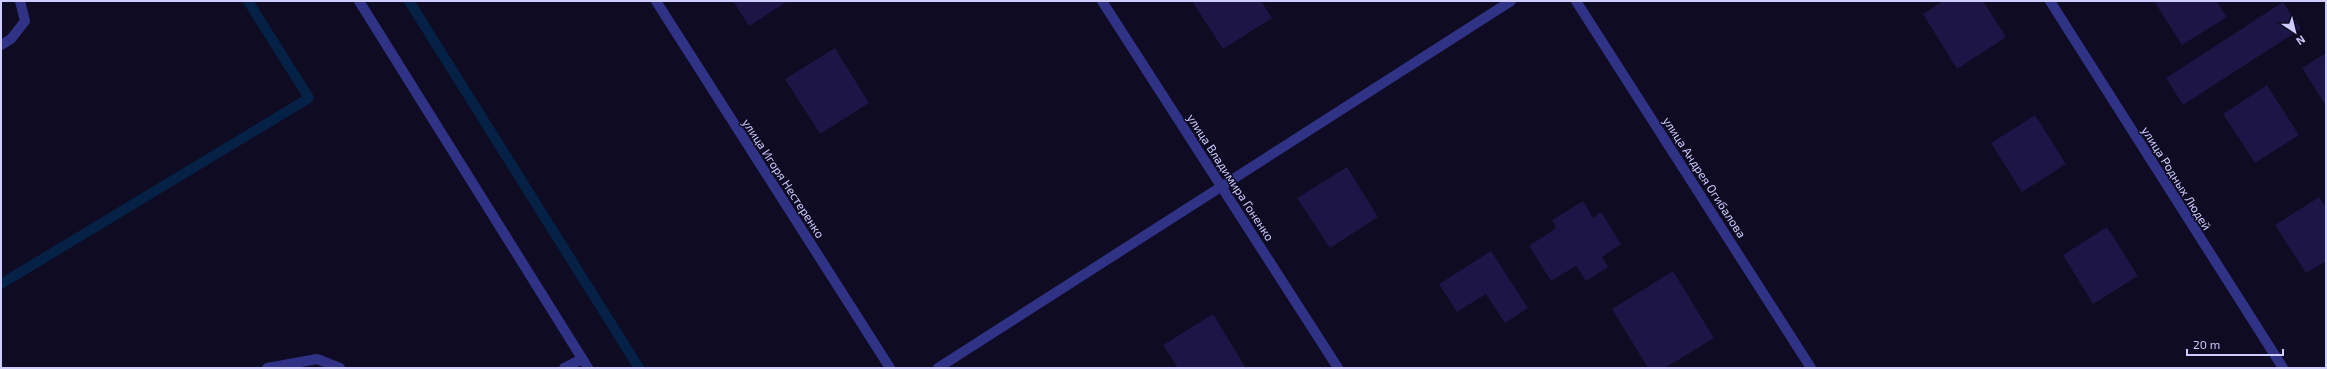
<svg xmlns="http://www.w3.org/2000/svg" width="2327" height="369" viewBox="0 0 2327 369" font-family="'Exo 2',sans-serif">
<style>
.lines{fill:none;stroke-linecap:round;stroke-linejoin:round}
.stream{stroke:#062146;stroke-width:10}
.building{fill:#1c1545}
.lane{stroke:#303286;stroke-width:10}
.street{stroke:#303286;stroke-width:10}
.labels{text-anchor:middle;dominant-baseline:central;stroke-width:3;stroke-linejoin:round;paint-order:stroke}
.street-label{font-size:12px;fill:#cfccff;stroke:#0e0b22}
</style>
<rect width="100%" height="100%" fill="#0e0b22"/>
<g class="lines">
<g class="stream">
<path d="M409,1L639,368"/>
<path d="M1,284L309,98L248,1"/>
</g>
</g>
<g class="building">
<path d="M733,1H788L749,26Z"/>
<path d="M1192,1H1261L1272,18L1223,49Z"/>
<path d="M1943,1H1983L2006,37L1957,69L1923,14Z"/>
<path d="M2154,1H2216L2227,17L2182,45Z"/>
<path d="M2283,2L2301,29L2183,105L2166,78Z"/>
<path d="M835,48L869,103L820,134L785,79Z"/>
<path d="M2324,54L2326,57V106L2302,68Z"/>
<path d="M2267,85L2299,135L2255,163L2223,114Z"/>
<path d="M2035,115L2066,164L2022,192L1991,143Z"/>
<path d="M1347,167L1378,217L1330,248L1297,198Z"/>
<path d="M2319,197L2326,207V261L2306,273L2275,225Z"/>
<path d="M1583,201L1593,218L1601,212L1621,244L1602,257L1608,267L1586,281L1576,266L1551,281L1529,246L1556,228L1552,220Z"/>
<path d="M2107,227L2138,276L2093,304L2063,255Z"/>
<path d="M1491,251L1528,308L1505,323L1486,294L1457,312L1439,284Z"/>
<path d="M1673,271L1714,338L1665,368H1648L1612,309Z"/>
<path d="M1213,314L1246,368H1178L1163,345Z"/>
</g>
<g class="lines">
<g class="lane">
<path d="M1,45L11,39L25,21L20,1"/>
<path d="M267,368L317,359L340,368"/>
<path d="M564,368L582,359"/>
</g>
<g class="street">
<path d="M359,1L588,368"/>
<path d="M656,1L890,368"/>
<path d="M1102,1L1338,368"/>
<path d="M1576,1L1811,368"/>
<path d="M2050,1L2283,368"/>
<path d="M938,368L1511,1"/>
</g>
</g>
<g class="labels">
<g class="street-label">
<text transform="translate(1231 177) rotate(57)">улица Владимира Гоненко</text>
<text transform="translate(1705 177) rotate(57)">улица Андрея Огибалова</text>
<text transform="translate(784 178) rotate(57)">улица Игоря Нестеренко</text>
<text transform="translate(2177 178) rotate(58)">улица Родных Людей</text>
</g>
</g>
<rect width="2327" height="369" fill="none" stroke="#cfccff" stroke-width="4"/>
<g transform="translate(2295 32) rotate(145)" stroke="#0e0b22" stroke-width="3" paint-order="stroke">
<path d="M0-3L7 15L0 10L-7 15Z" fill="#cfccff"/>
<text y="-6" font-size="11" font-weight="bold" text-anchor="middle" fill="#cfccff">N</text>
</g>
<path d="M2187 349v6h96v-6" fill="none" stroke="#cfccff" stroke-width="2"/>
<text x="2193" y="349" font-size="12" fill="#cfccff" stroke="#0e0b22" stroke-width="3" paint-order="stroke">20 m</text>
</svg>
